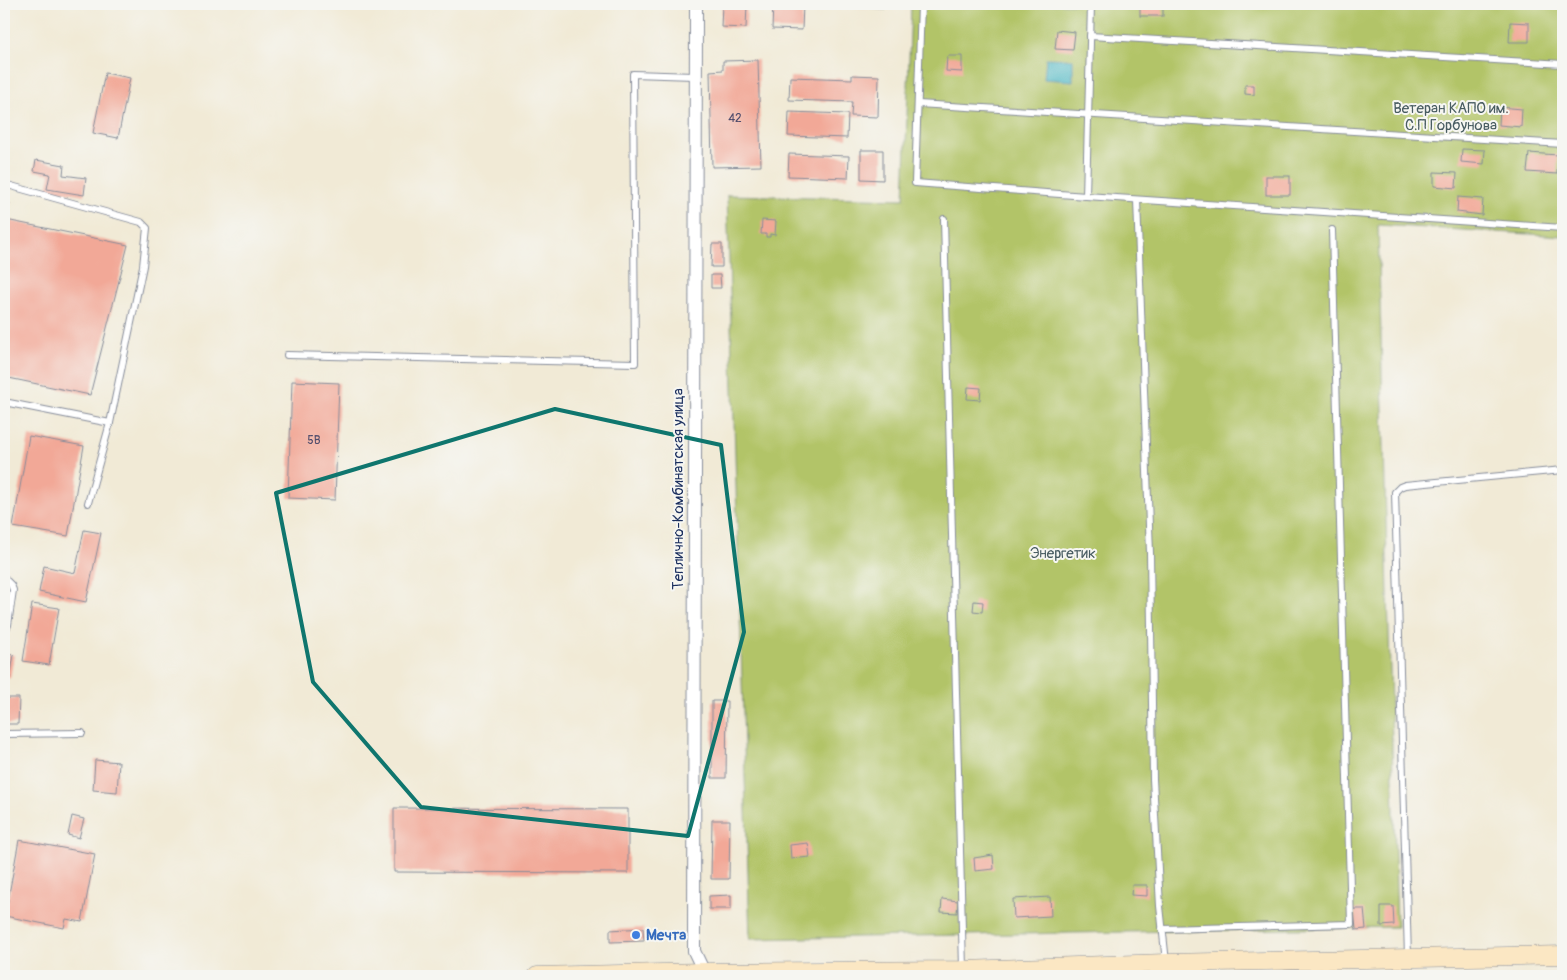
<svg xmlns="http://www.w3.org/2000/svg" width="1567" height="980" viewBox="0 0 1567 980" font-family="Pangolin,sans-serif">
<style>
.green{fill:#b2c468;stroke:#667a63}
.water{fill:#48b6c3;stroke:#327290}
.building{fill:#f2a897}
.lines{fill:none;stroke-linecap:round;stroke-linejoin:round}
.lane-casing{stroke:#868c9a;stroke-width:8}
.street-casing{stroke:#868c9a;stroke-width:14}
.secondary-casing{stroke:#868c9a;stroke-width:19}
.lane{stroke:#fff;stroke-width:6}
.street{stroke:#fff;stroke-width:12}
.secondary{stroke:#fbe7c3;stroke-width:18}
.marked{fill:none;stroke:#0f766e;stroke-width:4;stroke-linejoin:round}
.shop-dot{fill:#3f7fe0;stroke:#f6f6f2;stroke-width:2}
.labels{text-anchor:middle;dominant-baseline:central;stroke-width:4;stroke-linejoin:round;paint-order:stroke}
.number-label{font-size:12px;fill:#514d6c}
.park-label{font-size:15px;fill:#485c61;stroke:#f6f6f2}
.street-label{font-size:15px;fill:#1b2f5e;stroke:#f6f6f2}
.shop-label{font-size:15px;font-weight:bold;fill:#366cbe;stroke:#f6f6f2;text-anchor:start}
</style>
<rect width="100%" height="100%" fill="#f6f6f2"/>
<filter id="ink" filterUnits="userSpaceOnUse"><feTurbulence type="fractalNoise" baseFrequency=".02" numOctaves="2"/><feDisplacementMap in="SourceGraphic" scale="10" xChannelSelector="R" yChannelSelector="G"/><feConvolveMatrix kernelMatrix="1 2 1 2 8 2 1 2 1" color-interpolation-filters="sRGB"/></filter>
<filter id="wash" filterUnits="userSpaceOnUse"><feTurbulence type="fractalNoise" baseFrequency=".0096" numOctaves="4" result="noise"/><feDisplacementMap in="SourceGraphic" scale="20" xChannelSelector="R" yChannelSelector="G"/><feGaussianBlur stdDeviation="1.12" result="paint"/><feColorMatrix in="noise" values="0 0 0 0 0 0 0 0 0 0 0 0 0 0 0 0 0 1.4 0 .05"/><feComposite in="paint" operator="in"/></filter>
<g filter="url(#wash)">
<rect width="100%" height="100%" fill="#f1ead6"/>
<path class="green" d="M911,4H1563V236L1378,225L1397,927L750,939L727,195L904,199Z"/>
<path class="water" d="M1046,58L1073,59V81L1044,79Z"/>
<g id="blocks">
<g class="building">
<path d="M722,4H747L746,28L721,27Z"/>
<path d="M773,4H803L802,30L772,29Z"/>
<path d="M851,4H887V8L851,7Z"/>
<rect x="1140" y="4" width="23" height="12"/>
<path d="M1510,22L1529,23V42H1509Z"/>
<path d="M1057,30L1075,32L1073,50L1055,49Z"/>
<path d="M947,56H962V72L946,71Z"/>
<path d="M758,60L761,166L712,167L710,71L723,70V61Z"/>
<path d="M105,73L130,78L118,138L93,133Z"/>
<path d="M852,75L879,76L878,117L851,116L852,102L789,100L790,77L852,79Z"/>
<path d="M1245,85H1254V95L1245,94Z"/>
<path d="M1500,107L1522,109L1521,127L1499,125Z"/>
<path d="M789,112L848,114L847,138L788,136Z"/>
<path d="M1462,149L1485,150L1484,164L1461,162Z"/>
<path d="M861,150H883V180L861,179Z"/>
<path d="M1529,153L1558,155L1557,174L1527,172Z"/>
<path d="M789,154L849,156L848,178L788,176Z"/>
<path d="M36,160L64,165L63,175L86,178L84,195L47,189L50,174L34,171Z"/>
<path d="M1434,172L1457,173L1456,188L1434,186Z"/>
<rect x="1266" y="176" width="24" height="19"/>
<path d="M1458,197L1483,199L1482,215L1457,212Z"/>
<path d="M4,202L10,203L6,220L128,245L90,395L4,377Z"/>
<path d="M762,220L776,221L775,235L770,234V237H766V234H761Z"/>
<path d="M712,244H722V267H711Z"/>
<path d="M711,275H720L721,288H711Z"/>
<path d="M292,381L339,383L335,500L288,498Z"/>
<path d="M968,387L981,388L980,400L967,399Z"/>
<path d="M29,436L84,446L68,536L13,527Z"/>
<path d="M84,530L101,533L86,602L39,592L44,566L75,573Z"/>
<path d="M4,588L8,589L5,606H4Z"/>
<path d="M974,601L983,602L982,612L973,611Z"/>
<path d="M32,604L59,608L49,665L23,661Z"/>
<path d="M4,654L14,655L10,678L4,677Z"/>
<path d="M4,698H19L18,724H4Z"/>
<path d="M712,701H727L726,778H712Z"/>
<path d="M95,760L119,762L117,792L93,790Z"/>
<path d="M394,808L628,809V873L394,872Z"/>
<path d="M72,816L84,819L79,838L68,835Z"/>
<path d="M712,820H730L729,879H711Z"/>
<path d="M19,840L95,854L82,922L66,919L64,928L5,916Z"/>
<path d="M808,843L810,857L791,859L790,845Z"/>
<path d="M993,855L994,869L975,871L974,858Z"/>
<path d="M1132,885H1147V896L1131,895Z"/>
<path d="M731,895V909H709V896Z"/>
<path d="M1050,897L1051,916L1014,918L1013,899Z"/>
<path d="M942,899L958,901L957,913L941,912Z"/>
<path d="M1381,906H1393L1394,925L1381,926Z"/>
<path d="M1354,909H1364L1366,929L1356,930Z"/>
<path d="M643,928L644,941L610,942V930Z"/>
</g>
</g>
</g>
<g filter="url(#ink)">
<use href="#blocks" fill-opacity="0" stroke="#868c9a" stroke-width="1"/>
<g class="lines">
<g class="lane-casing">
<g id="lane">
<path d="M921,4L915,183L1086,196L1563,228"/>
<path d="M1090,36L1563,64"/>
<path d="M918,104L1563,144"/>
<path d="M4,184L141,222L147,228L143,266L110,423L88,503"/>
<path d="M1086,196L1091,4"/>
<path d="M1137,200L1150,553L1153,779L1160,906L1166,962"/>
<path d="M944,219L963,969"/>
<path d="M287,355L635,363L633,74L694,76"/>
<path d="M4,402L110,423"/>
<path d="M4,578L11,585L13,590L8,625L4,632"/>
<path d="M4,734L82,733"/>
<path d="M1162,929L1351,924L1332,230"/>
<path d="M1408,957L1395,492L1400,487L1405,485L1563,470"/>
</g>
</g>
<g class="street-casing">
<path id="street" d="M696,4L694,951L704,972"/>
</g>
<g class="secondary-casing">
<path id="secondary" d="M537,976L704,972L963,970L1166,963L1563,955"/>
</g>
<use href="#lane" class="lane"/>
<use href="#street" class="street"/>
<use href="#secondary" class="secondary"/>
</g>
</g>
<path class="marked" d="M555,409L721,445L744,632L688,836L421,807L313,682L276,493Z"/>
<circle class="shop-dot" cx="636" cy="935" r="5"/>
<g class="labels">
<g class="number-label">
<text x="735" y="118">42</text>
<text x="314" y="440">5В</text>
</g>
<g class="park-label">
<text x="1451" y="108">Ветеран КАПО им.<tspan x="1451" dy="17">С.П Горбунова</tspan></text>
<text x="1063" y="553">Энергетик</text>
</g>
<g class="street-label">
<text transform="translate(678 489) rotate(-90)">Теплично-Комбинатская улица</text>
</g>
<g class="shop-label">
<text x="646" y="935">Мечта</text>
</g>
</g>
<rect width="1567" height="980" fill="none" stroke="#f6f6f2" stroke-width="20"/>
</svg>
